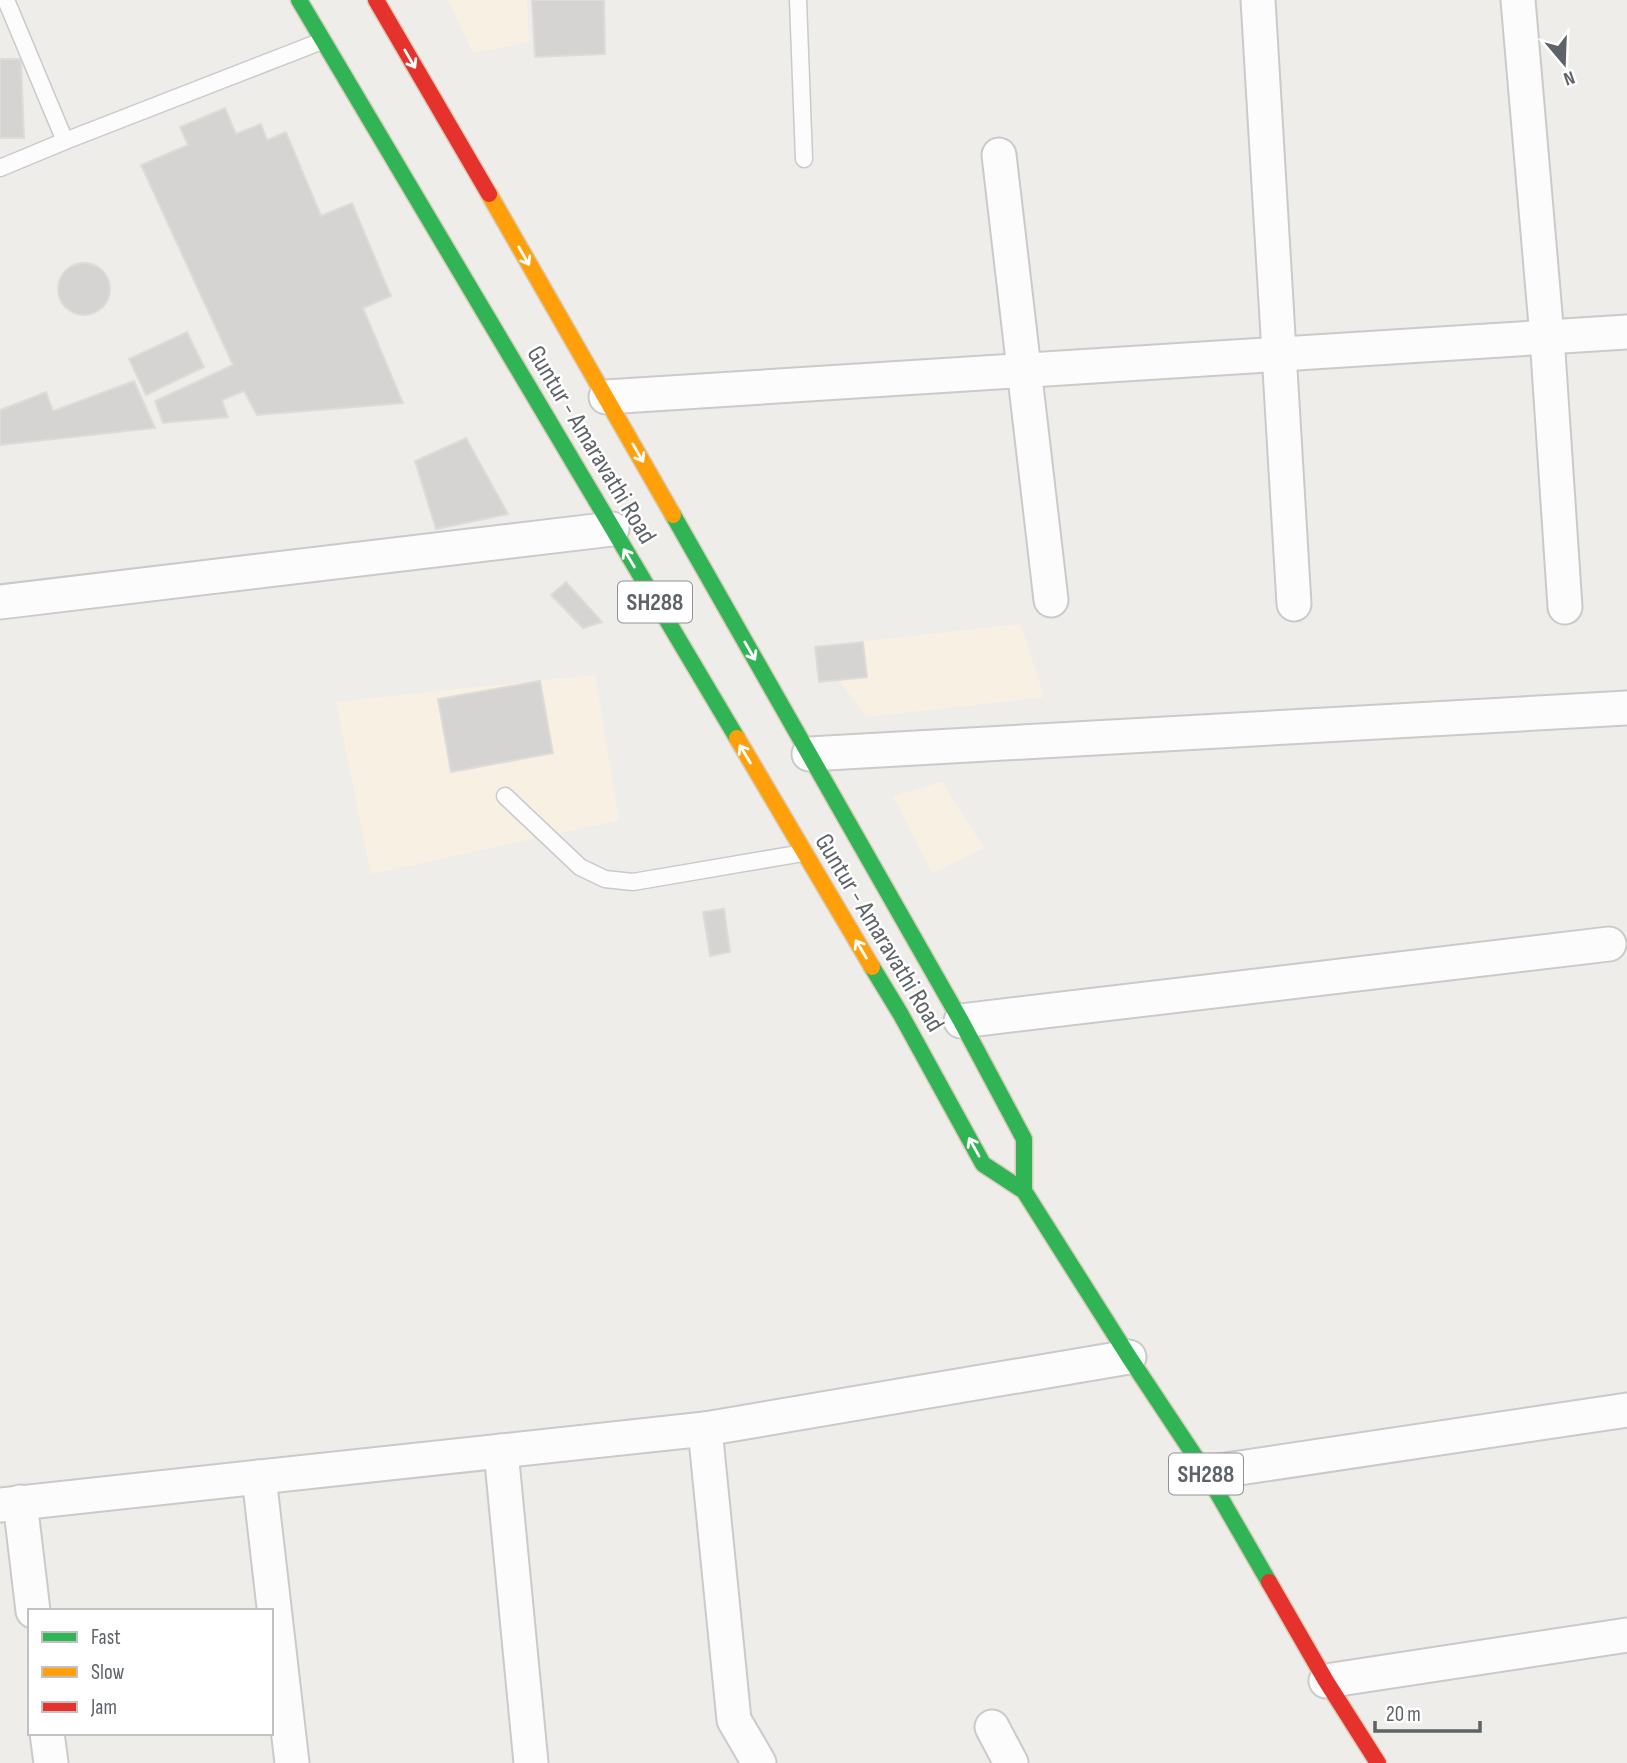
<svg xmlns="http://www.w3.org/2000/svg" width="1627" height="1763" viewBox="0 0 1627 1763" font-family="'Sofia Sans Condensed',sans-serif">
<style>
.commercial{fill:#f8f1e3}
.building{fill:#d5d4d2;stroke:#dedcd8;stroke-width:2}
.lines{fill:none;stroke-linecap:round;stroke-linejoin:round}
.lane-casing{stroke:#cacaca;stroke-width:19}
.street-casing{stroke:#cacaca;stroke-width:37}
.fast-casing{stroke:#d8cbb6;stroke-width:19}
.slow-casing{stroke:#d8cbb6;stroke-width:19}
.jam-casing{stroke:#d8cbb6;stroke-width:19}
.lane{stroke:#fdfcfc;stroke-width:16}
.street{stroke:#fdfcfc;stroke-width:33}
.fast{stroke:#30b455;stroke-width:16}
.slow{stroke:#ff9f0a;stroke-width:16}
.jam{stroke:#e5322d;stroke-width:16}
.oneway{stroke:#fff}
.labels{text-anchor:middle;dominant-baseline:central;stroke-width:5;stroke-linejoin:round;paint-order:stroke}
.shield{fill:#fff;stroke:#8e9295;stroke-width:2}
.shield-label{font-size:24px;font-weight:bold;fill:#5e6368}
.street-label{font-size:26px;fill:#5e6368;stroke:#fff}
</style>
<rect width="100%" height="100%" fill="#efede9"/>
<g class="commercial">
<path d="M448,0H527L529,42L473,53Z"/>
<path d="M1021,624L1044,697L866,717L815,647Z"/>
<path d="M595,675L619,820L371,874L336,702Z"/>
<path d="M942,782L984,848L932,873L893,796Z"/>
</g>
<g class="building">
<path d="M532,0H604L605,54L535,57Z"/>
<path d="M0,59H21L24,138H0Z"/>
<path d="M225,108L236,134L261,124L267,140L286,132L321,216L352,203L391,296L363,308L403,403L257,415L244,391L222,400L228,417L163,423L155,401L233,365L141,165L188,145L180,127Z"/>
<circle cx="84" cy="289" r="26"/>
<path d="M187,332L204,367L146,395L129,359Z"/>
<path d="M134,381L155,428L0,445V410L46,392L53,411Z"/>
<path d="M466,438L508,514L436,529L415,461Z"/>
<path d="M566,582L602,622L583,628L551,595Z"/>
<path d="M863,642L867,677L819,682L815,647Z"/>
<path d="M540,681L553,753L451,772L438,699Z"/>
<path d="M724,909L730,952L710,956L703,912Z"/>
</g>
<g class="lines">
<g class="lane-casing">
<g id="lane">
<path d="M6,0L65,141"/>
<path d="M798,0L804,159"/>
<path d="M0,168L65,141L322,41"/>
<path d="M505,796L580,867L605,879L633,882L803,853"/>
</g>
</g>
<g class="street-casing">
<g id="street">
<path d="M1258,0L1294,604"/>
<path d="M1518,0L1547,337L1565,607"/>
<path d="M999,155L1051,600"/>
<path d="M606,397L1627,332"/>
<path d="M0,602L612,529"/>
<path d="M809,754L1627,708"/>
<path d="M961,1021L1609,944"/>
<path d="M705,1429L734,1720L759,1763"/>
<path d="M501,1451L531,1763"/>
<path d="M1206,1473L1627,1410"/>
<path d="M259,1477L292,1763"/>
<path d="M20,1502L33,1611"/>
<path d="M0,1505L705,1429L1129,1357"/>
<path d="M1326,1681L1627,1635"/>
<path d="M992,1727L1011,1763"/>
<path d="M47,1733L51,1763"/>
</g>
</g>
<g class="fast-casing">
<g id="fast">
<path d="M299,0L737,738"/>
<path d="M673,515L961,1021L1024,1139V1191"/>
<path d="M872,967L900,1013L983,1164L1024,1191L1129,1357L1206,1473L1269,1582"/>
</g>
</g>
<g class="slow-casing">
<g id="slow">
<path d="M489,194L673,515"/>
<path d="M737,738L872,967"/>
</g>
</g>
<g class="jam-casing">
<g id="jam">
<path d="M376,0L489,194"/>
<path d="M1269,1582L1326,1681L1378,1763"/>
</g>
</g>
<use href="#lane" class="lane"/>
<use href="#street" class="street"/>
<use href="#fast" class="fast"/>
<use href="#slow" class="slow"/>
<use href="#jam" class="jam"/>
</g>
<defs><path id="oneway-shaft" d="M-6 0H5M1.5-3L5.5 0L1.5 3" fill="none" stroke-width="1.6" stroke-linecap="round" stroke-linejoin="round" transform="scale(1.75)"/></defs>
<g class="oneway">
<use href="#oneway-shaft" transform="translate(410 59) rotate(60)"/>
<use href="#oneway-shaft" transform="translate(524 256) rotate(60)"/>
<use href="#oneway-shaft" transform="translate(638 453) rotate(60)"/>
<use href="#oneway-shaft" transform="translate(629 558) rotate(-121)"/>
<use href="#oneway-shaft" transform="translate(750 651) rotate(60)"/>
<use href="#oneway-shaft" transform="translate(745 754) rotate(-121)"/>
<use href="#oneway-shaft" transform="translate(861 949) rotate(-121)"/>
<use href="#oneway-shaft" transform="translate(974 1147) rotate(-119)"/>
</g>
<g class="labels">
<g class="shield">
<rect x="618" y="581.5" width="74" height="41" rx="5"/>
<rect x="1169" y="1453.5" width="74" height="41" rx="5"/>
</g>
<g class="shield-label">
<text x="655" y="602">SH288</text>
<text x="1206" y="1474">SH288</text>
</g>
<g class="street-label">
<text transform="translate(591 445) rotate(59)">Guntur - Amaravathi Road</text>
<text transform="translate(879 933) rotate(59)">Guntur - Amaravathi Road</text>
</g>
</g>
<rect x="28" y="1609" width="245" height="126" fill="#ffffff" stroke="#bfc1c3" stroke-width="2"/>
<rect x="42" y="1632" width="35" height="10" fill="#30b455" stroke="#bfc1c3" stroke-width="2"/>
<text x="91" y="1644" font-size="21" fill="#5e6368">Fast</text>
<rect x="42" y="1667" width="35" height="10" fill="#ff9f0a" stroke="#bfc1c3" stroke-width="2"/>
<text x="91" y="1679" font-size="21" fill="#5e6368">Slow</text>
<rect x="42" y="1702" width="35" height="10" fill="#e5322d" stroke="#bfc1c3" stroke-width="2"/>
<text x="91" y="1714" font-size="21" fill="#5e6368">Jam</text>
<g transform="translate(1564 63) rotate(161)" stroke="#ffffff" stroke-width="5" paint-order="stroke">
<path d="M0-5L12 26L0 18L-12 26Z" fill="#5e6368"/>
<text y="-10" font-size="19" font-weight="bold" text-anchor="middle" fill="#5e6368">N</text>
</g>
<path d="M1375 1721v10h105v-10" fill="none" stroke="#5e6368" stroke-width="3.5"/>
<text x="1386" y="1721" font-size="21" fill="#5e6368" stroke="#ffffff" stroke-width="5" paint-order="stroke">20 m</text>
</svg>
